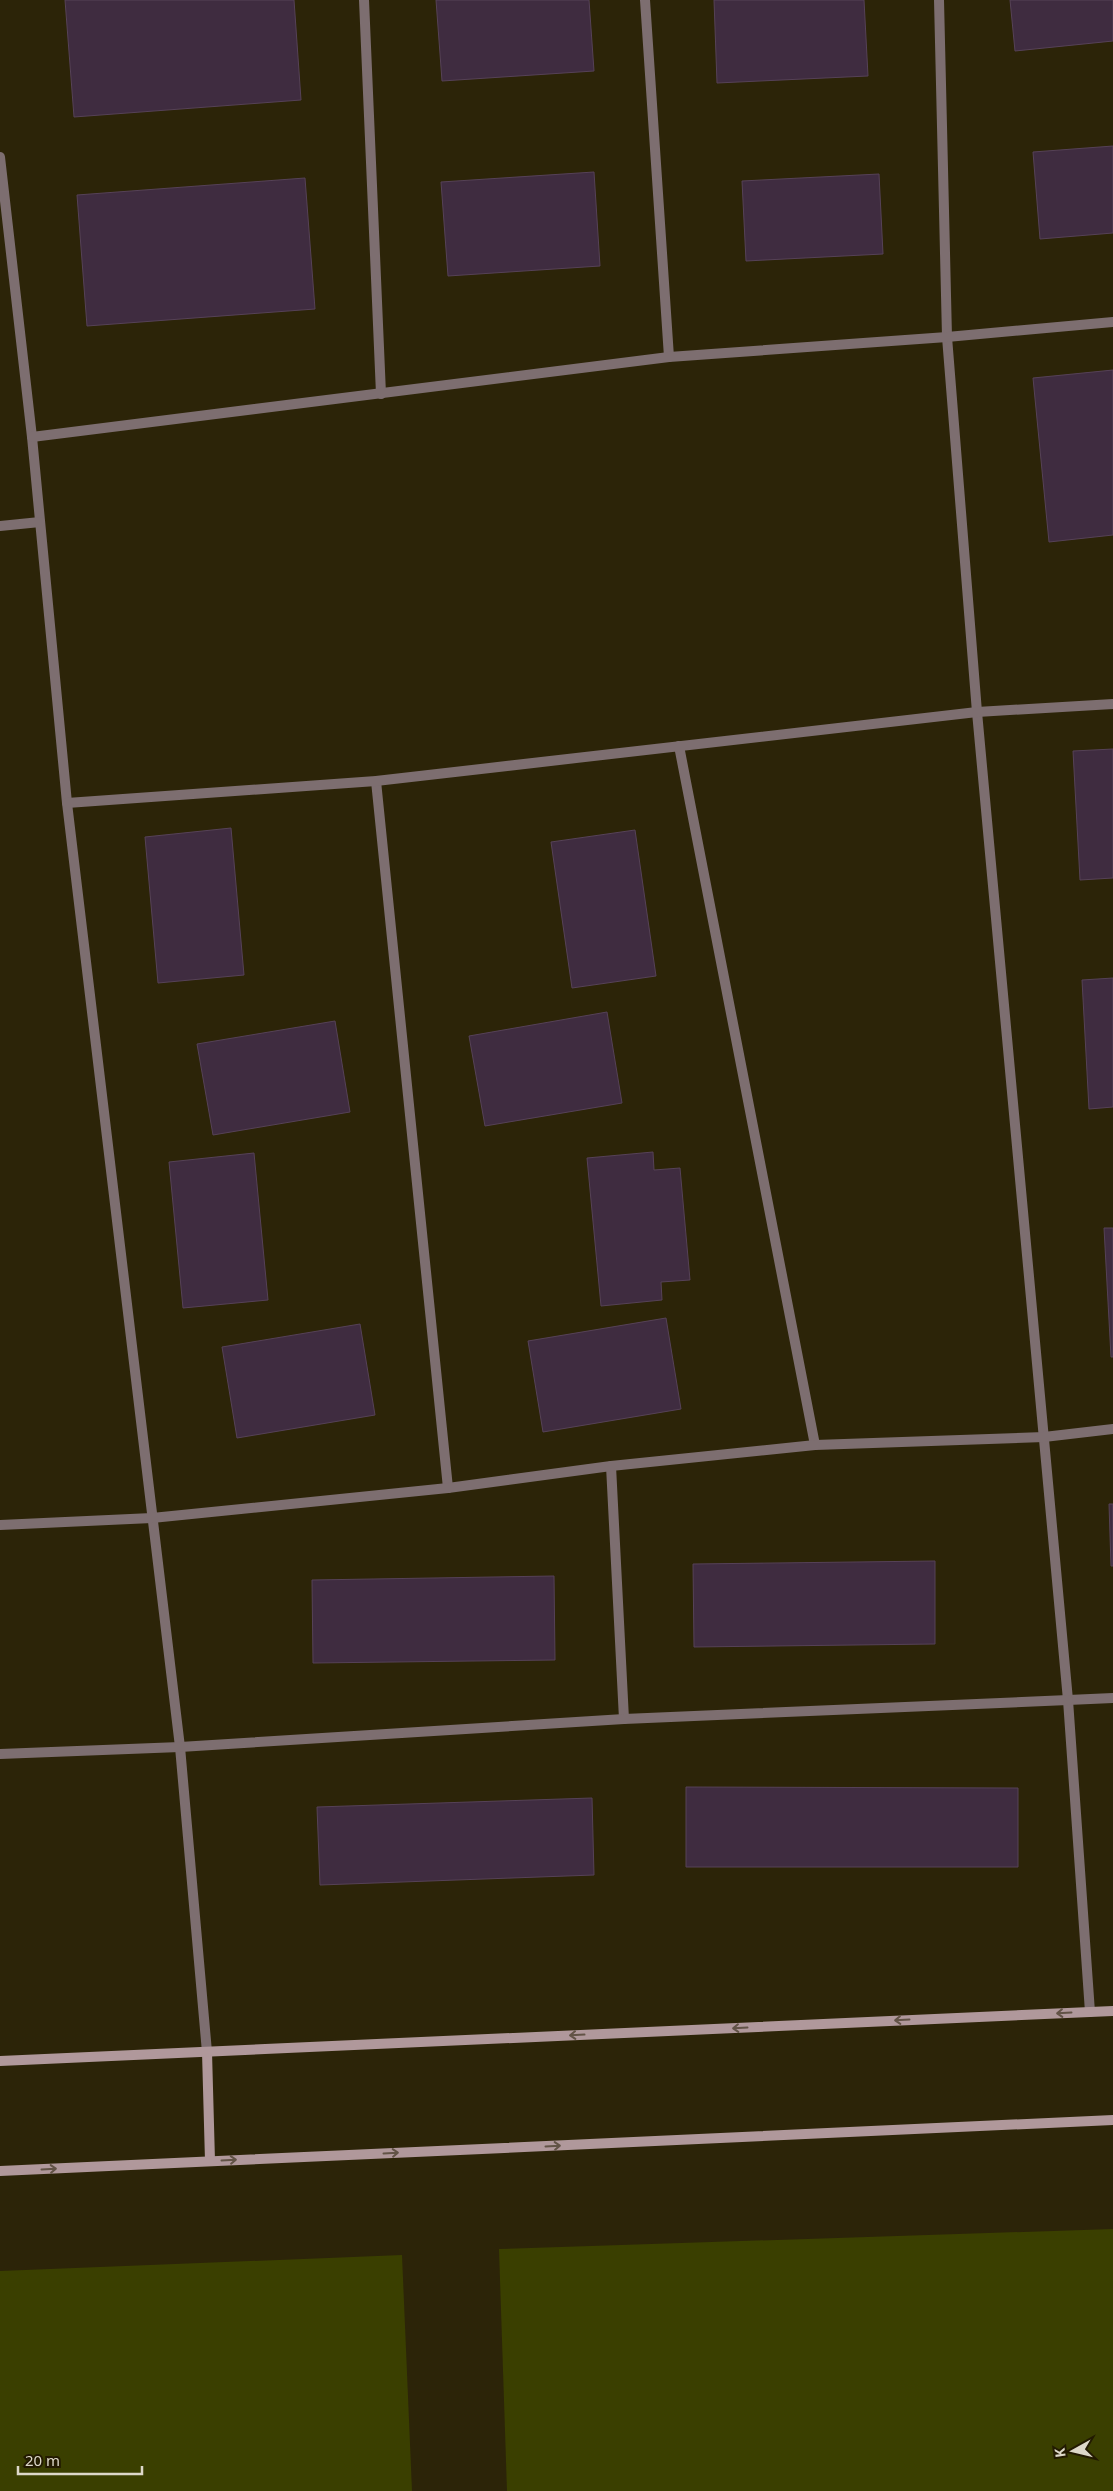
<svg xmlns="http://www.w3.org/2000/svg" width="1113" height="2491" viewBox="0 0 1113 2491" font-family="'Noto Sans',sans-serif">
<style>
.green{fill:#3a3f00}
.building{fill:#3f2c40;stroke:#564257}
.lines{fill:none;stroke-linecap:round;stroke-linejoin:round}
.service{stroke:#7d6e70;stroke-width:10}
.minor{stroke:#7d6e70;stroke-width:10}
.secondary{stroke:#b0989b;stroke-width:10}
.oneway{stroke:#625346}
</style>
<rect width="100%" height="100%" fill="#2c2408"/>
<g class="green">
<path d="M1113,2229V2491H507L499,2249Z"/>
<path d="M402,2255L412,2491H0V2271Z"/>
</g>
<g class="building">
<path d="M65,0H294L301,100L74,117Z"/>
<path d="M436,0H589L594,71L442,81Z"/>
<path d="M714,0H864L868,76L717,83Z"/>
<path d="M1010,0H1113V41L1015,51Z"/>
<path d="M1113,146V233L1040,239L1033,152Z"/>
<path d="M594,172L600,266L448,276L441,182Z"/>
<path d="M879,174L883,254L746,261L742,181Z"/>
<path d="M305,178L315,309L87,326L77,195Z"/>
<path d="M1113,370V535L1049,542L1033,378Z"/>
<path d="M1113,749V878L1080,880L1073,751Z"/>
<path d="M231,828L244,975L158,983L145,837Z"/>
<path d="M635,830L656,976L572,988L551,842Z"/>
<path d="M1113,978V1107L1089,1109L1082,980Z"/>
<path d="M607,1012L622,1103L485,1126L469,1036Z"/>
<path d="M335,1021L350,1112L213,1135L197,1044Z"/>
<path d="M653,1152L654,1170L680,1168L690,1280L661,1282L662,1300L601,1306L587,1158Z"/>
<path d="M254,1153L268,1300L183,1308L169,1162Z"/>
<path d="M1104,1228H1113V1357H1111Z"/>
<path d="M666,1318L681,1409L543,1432L528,1341Z"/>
<path d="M360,1324L375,1415L237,1438L222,1347Z"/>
<path d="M1109,1504H1113V1566H1111Z"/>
<path d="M935,1561V1644L694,1647L693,1564Z"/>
<path d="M554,1576L555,1660L313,1663L312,1580Z"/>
<path d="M686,1787L1018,1788V1867H686Z"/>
<path d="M592,1798L594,1875L320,1885L317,1807Z"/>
</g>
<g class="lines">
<path class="service" d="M1068,1700L1113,1698"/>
<g class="minor">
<path d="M364,0L381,394"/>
<path d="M645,0L669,357"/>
<path d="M939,0L947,337L977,712L1068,1700L1090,2012"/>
<path d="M0,157L32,437L67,803L180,1747L207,2052"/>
<path d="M32,437L669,357L947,337L1113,322"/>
<path d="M0,526L40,522"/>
<path d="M679,746L815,1445"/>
<path d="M376,781L448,1488"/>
<path d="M67,803L376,781L977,712L1113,704"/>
<path d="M611,1466L624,1719"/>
<path d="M0,1525L152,1518L448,1488L611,1466L815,1445L1044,1437L1113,1429"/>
<path d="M0,1754L180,1747L624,1719L1068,1700"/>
</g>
<g class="secondary">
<path d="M207,2052L210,2161"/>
<path d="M0,2061L1113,2011"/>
<path d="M0,2171L1113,2120"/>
</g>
</g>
<defs><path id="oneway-shaft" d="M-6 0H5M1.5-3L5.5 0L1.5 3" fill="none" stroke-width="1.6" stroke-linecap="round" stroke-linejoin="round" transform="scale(1.25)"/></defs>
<g class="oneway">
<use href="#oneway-shaft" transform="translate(1064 2013) rotate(177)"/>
<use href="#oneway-shaft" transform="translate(902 2020) rotate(177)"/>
<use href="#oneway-shaft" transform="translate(740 2028) rotate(177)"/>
<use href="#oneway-shaft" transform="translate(577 2035) rotate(177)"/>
<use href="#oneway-shaft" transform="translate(553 2146) rotate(-3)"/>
<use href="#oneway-shaft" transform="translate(391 2153) rotate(-3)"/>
<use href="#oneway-shaft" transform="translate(229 2160) rotate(-3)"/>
<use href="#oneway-shaft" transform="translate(49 2169) rotate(-3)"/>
</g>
<g transform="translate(1073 2451) rotate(262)" stroke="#221a01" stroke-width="4" paint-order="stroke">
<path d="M0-4L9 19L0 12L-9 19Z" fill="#ddd8c9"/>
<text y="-8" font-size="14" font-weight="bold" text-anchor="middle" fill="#ddd8c9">K</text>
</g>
<path d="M18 2466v8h124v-8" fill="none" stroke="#ddd8c9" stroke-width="2.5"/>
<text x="25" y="2466" font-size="15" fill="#ddd8c9" stroke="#221a01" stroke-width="4" paint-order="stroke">20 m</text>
</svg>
